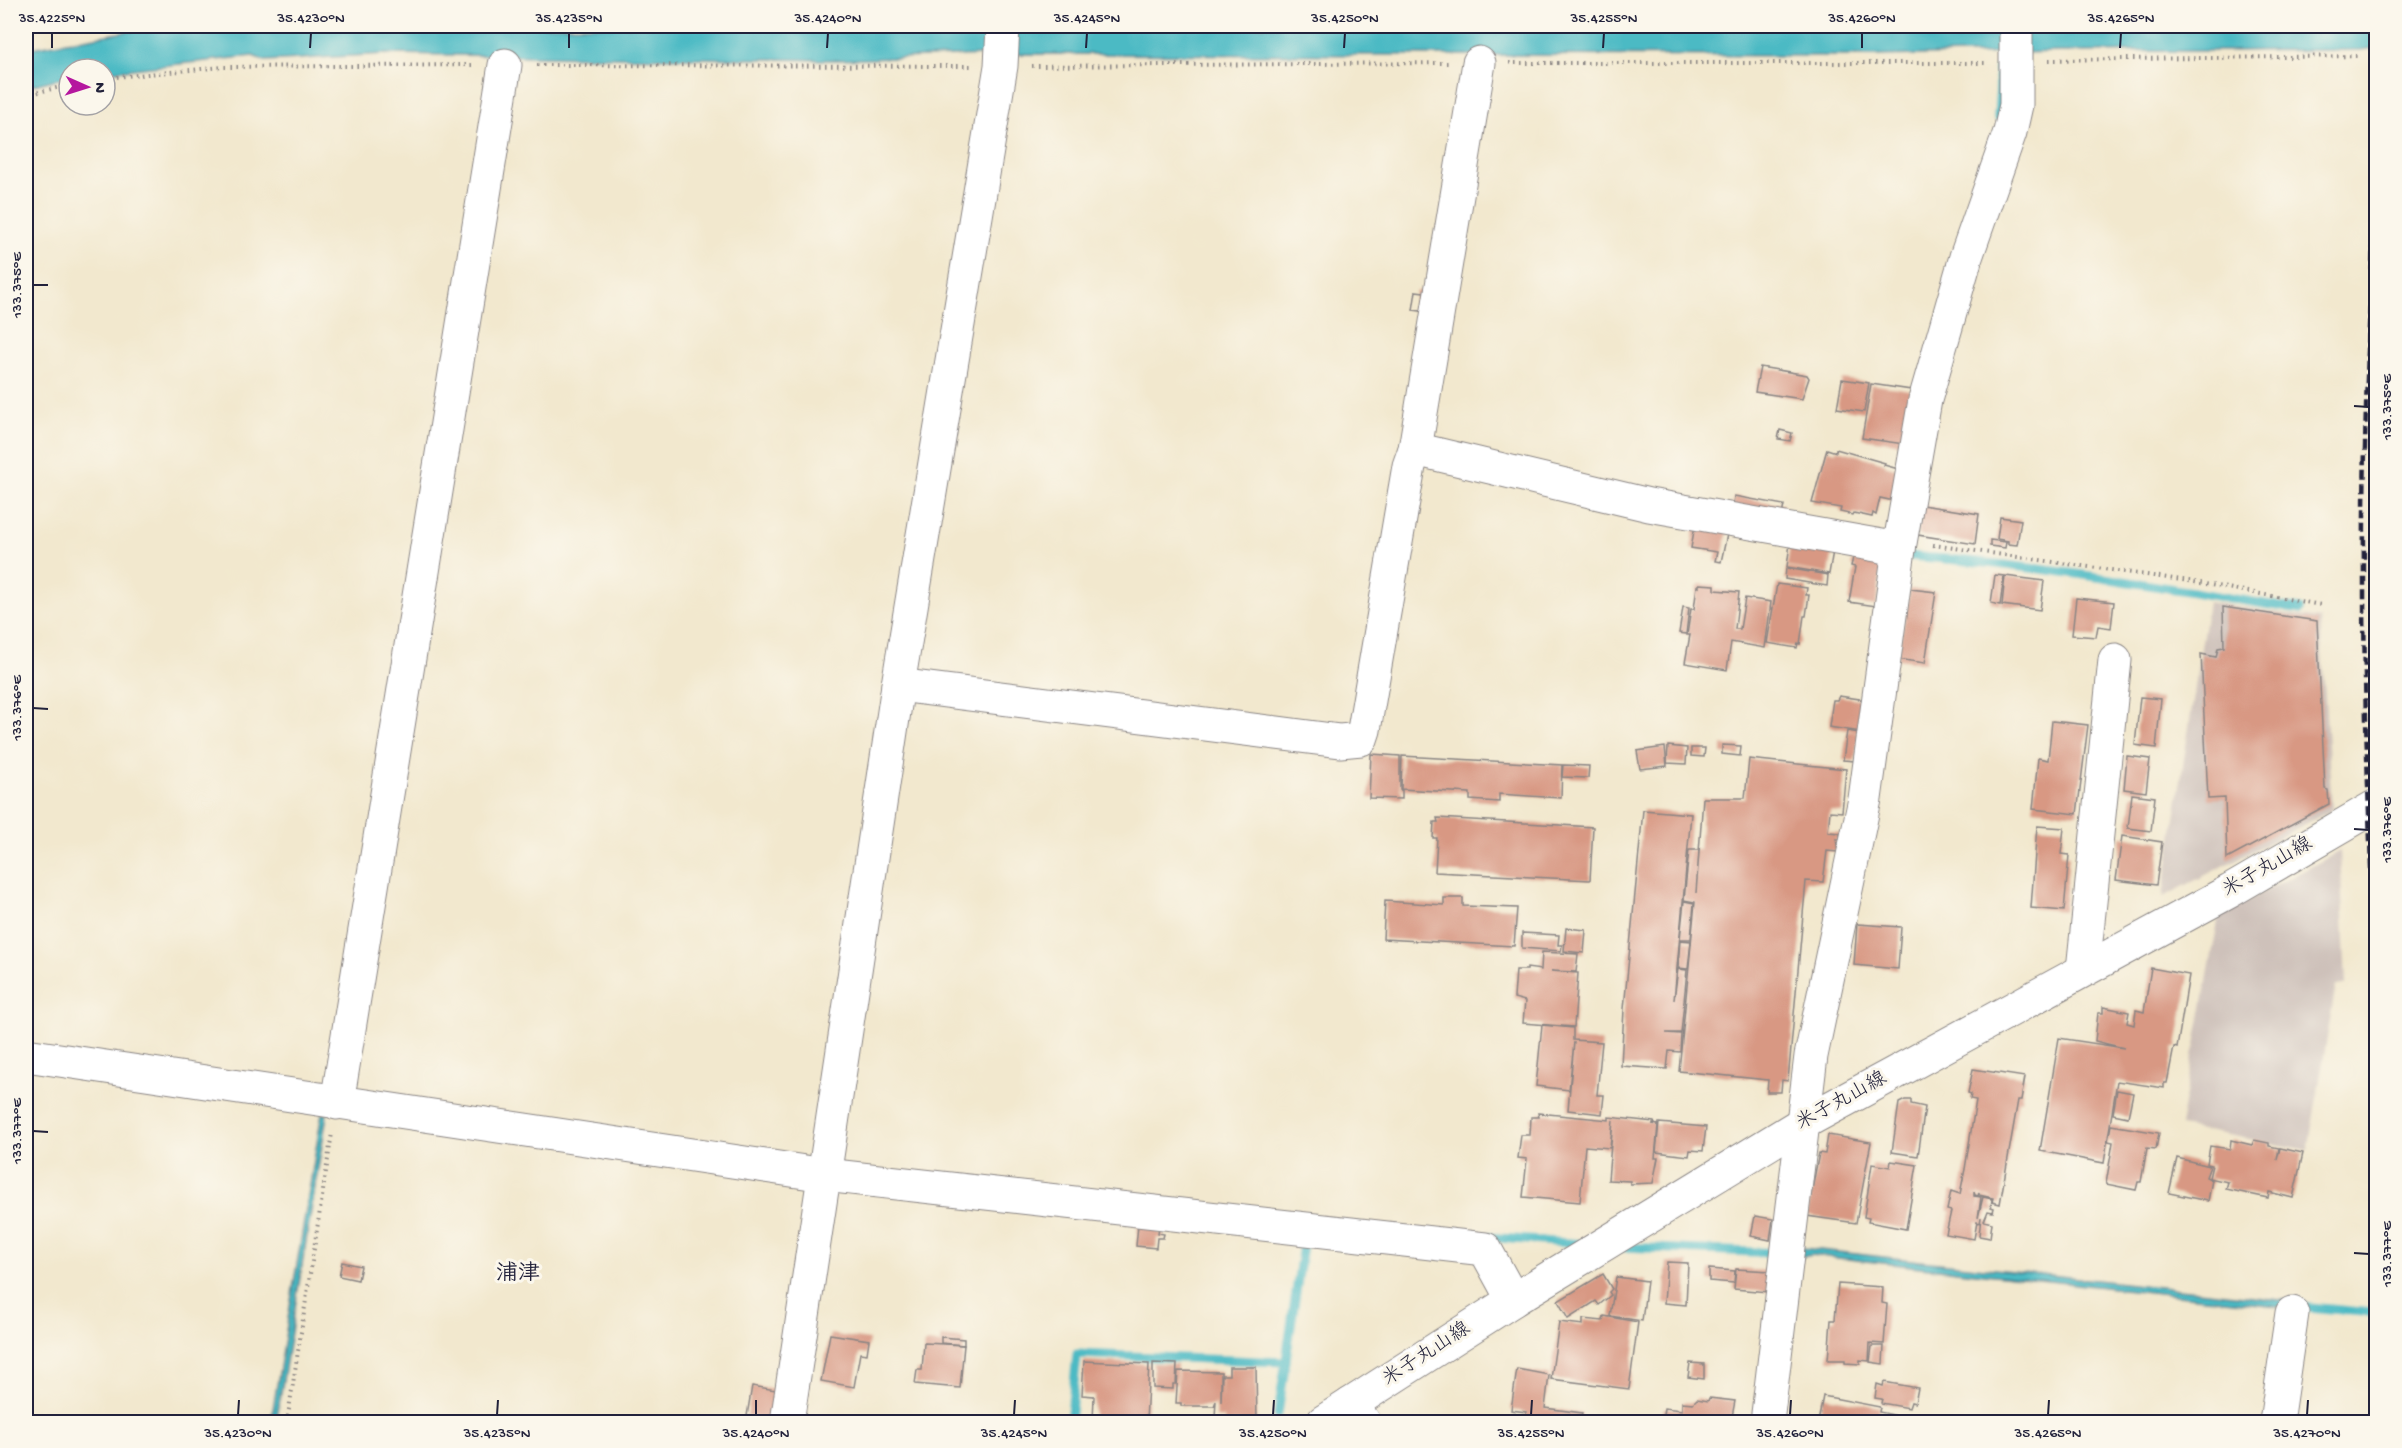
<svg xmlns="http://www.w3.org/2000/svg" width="2402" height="1448" viewBox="0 0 2402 1448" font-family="'Gochi Hand','Klee One',sans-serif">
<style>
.industrial{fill:#cec1ba}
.water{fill:#4bbac4;stroke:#366e80;stroke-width:1.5}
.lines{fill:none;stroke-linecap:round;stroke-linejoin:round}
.stream{stroke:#4bbac4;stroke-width:9}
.building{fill:#d89883}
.minor-casing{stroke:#8a8584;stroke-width:35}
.major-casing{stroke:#8a8584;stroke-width:35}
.path{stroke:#8a8584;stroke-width:4;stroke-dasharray:1.5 4.5;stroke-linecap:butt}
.minor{stroke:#fff;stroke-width:33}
.major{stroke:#fff;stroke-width:33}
.rail{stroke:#22223b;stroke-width:4.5;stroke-dasharray:9 4.5;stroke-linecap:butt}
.ticks{fill:none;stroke:#22223b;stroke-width:2}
.labels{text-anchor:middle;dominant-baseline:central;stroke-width:6;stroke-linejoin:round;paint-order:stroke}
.street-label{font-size:20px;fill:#22223b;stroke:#fbf7ec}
.quarter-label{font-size:22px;font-weight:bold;fill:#22223b;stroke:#fbf7ec}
.neatline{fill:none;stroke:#22223b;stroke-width:2}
.ticks-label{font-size:15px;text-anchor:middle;fill:#22223b}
</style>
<rect width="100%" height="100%" fill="#fbf7ec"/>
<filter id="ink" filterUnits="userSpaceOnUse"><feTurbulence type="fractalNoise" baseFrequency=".0167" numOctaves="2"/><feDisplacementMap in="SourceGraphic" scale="12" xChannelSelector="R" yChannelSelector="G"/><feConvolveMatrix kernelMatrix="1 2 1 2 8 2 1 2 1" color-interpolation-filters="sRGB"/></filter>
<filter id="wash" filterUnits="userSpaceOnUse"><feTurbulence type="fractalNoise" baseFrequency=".008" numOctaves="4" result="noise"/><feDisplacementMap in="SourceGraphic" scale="24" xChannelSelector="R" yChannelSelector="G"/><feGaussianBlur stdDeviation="1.35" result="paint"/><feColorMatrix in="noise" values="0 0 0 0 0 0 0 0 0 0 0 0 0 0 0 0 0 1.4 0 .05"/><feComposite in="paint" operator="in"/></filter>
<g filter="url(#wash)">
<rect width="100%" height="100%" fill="#f2e8ce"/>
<g class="industrial">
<path d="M2208,602L2320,619L2332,810L2163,897Z"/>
<path d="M2340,851L2346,985H2336L2308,1150L2180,1126L2219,916Z"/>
</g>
<g class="water">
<path d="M220,26H2376L2374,48L2360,50L2059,52L1874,56L1018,54L836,60L385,54L265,61L253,56L105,72V69H69V76L26,87V49L142,29Z"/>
<path d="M322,1113L327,1114L276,1422H271Z"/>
<path d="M1801,1248L2288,1301V1307L1811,1255L1800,1257Z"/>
</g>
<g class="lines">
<g class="stream">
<path d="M1998,117L2000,85L1998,69"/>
<path d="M1909,556C2040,565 2170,588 2300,610"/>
<path d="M1486,1237L1583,1244"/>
<path d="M1621,1247L1781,1253"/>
<path d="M2299,1306L2373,1313"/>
<path d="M1278,1414L1304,1238"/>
<path d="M1070,1422L1077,1354L1286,1362"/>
</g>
</g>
<g id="blocks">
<g class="building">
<path d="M1416,291L1432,293L1428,312L1413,310Z"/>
<path d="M1760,367L1807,375L1809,378L1802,399L1755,392Z"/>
<path d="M1842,379L1869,383L1864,412L1837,408Z"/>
<path d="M1871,384L1911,390L1904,444L1862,438Z"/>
<path d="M1780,430L1792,433L1790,441L1778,439Z"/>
<path d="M1827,449L1836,452V449L1885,463L1884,465L1902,470L1894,501L1880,498L1876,515L1873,513L1872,517L1854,513L1853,515L1840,512L1841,508L1812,503Z"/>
<path d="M1734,496L1784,505L1781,521L1732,513Z"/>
<path d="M1922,505L1979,514L1975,544L1918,535Z"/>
<path d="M2000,517L2021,520L2017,545L2008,544V541L1997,539Z"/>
<path d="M1695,525L1728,530L1721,562L1715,561L1717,552L1691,548Z"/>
<path d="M1990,540L2006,542L2005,548L1990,546Z"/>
<path d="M1790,543L1833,551L1829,574L1787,567Z"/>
<path d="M1854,554L1883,561L1876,606L1849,602L1855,567L1851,566Z"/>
<path d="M1786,568L1828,575L1827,586L1785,579Z"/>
<path d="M1995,575L2004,576L2000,605L1991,603Z"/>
<path d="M2005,576L2044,581L2040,610L2002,605Z"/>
<path d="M1699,584L1715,585V590L1739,592L1735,629H1740L1745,598L1771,602L1765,648L1731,642L1727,670L1685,663L1690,635H1687L1691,609H1694L1697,586L1699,587Z"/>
<path d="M1777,584L1807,588L1806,595H1809L1806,616H1804L1800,644L1798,643L1797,648L1767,643Z"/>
<path d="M1910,589L1936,592L1925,663L1897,659Z"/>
<path d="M2076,598L2114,602L2111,628L2098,626L2096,637L2072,635Z"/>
<path d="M1683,607L1689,608L1686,634L1679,633Z"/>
<path d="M2223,607L2317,621L2325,789L2328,790L2329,804L2227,859L2225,798L2208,799L2201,654L2216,657L2218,648L2224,647Z"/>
<path d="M1839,696L1866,700L1861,732L1829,727L1833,700H1837Z"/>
<path d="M2140,697L2161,699L2156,748L2135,745Z"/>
<path d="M2052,721L2088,725L2077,814L2033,809L2038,758L2048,760Z"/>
<path d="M1847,731L1859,733L1855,761L1843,760Z"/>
<path d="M1722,745L1741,746L1740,756L1722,754Z"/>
<path d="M1668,746L1687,748L1686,764L1667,763Z"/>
<path d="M1665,747L1667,766L1640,769L1637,751Z"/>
<path d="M1691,748H1705L1704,757L1691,756Z"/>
<path d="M1371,754L1400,756V790H1402V799L1369,798Z"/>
<path d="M1402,756L1562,765L1561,798L1499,794V802L1470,800V793L1401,789Z"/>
<path d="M2127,756L2150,759L2146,792L2124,789Z"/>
<path d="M1749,759L1846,769L1842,812L1830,811L1828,832L1840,833V839H1836L1838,852L1827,851L1823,882L1806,881L1788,1081L1782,1080L1781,1092H1767L1768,1080L1679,1071L1695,902L1684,900L1689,850H1699L1696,893L1703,798H1745Z"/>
<path d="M1563,765L1589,766L1588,778L1562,777Z"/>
<path d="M2132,794L2155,797L2151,831L2128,828Z"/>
<path d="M1643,810L1691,814L1674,1000L1678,969L1687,970L1681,1033H1666L1681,1034L1680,1052L1669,1051L1667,1069L1621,1066L1624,1009Z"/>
<path d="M1437,818L1593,827L1590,880L1435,872L1437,838H1433L1434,822H1438Z"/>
<path d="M2037,826L2064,828L2061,854L2069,855L2064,911L2031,908Z"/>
<path d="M2122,836L2162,842L2156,885L2116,880Z"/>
<path d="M1444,898H1463V906L1517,908L1514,946L1383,939L1385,901L1444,905Z"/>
<path d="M1684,901L1694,903L1691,939H1680Z"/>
<path d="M1857,924L1901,927L1898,969L1854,965Z"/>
<path d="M1566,928L1586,930L1584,953L1564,951Z"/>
<path d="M1522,933L1559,935L1558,945H1562L1561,951L1522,948Z"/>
<path d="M1680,940L1691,941L1688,969L1678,968Z"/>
<path d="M1542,952L1578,954L1576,972L1551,971L1578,973L1574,1027L1523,1023L1525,1001L1514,998L1516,970H1527V968L1541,970Z"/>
<path d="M2151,968L2189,975L2177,1048L2174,1047L2167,1083H2164V1088L2117,1081L2104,1163L2040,1151L2059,1038L2124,1048L2095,1041L2098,1013H2103V1007L2129,1012L2127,1023L2134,1025L2136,1010L2144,1012Z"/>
<path d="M1542,1025L1573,1028V1040L1602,1042L1597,1095H1604L1602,1114L1568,1110L1574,1042L1569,1090L1536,1086Z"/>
<path d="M1973,1069L2025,1077L2021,1100H2018L2000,1204L1992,1202L1993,1198L1979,1195V1192L1978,1196L1975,1195L1974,1192V1196L1981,1197L1978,1218L1983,1197L1992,1199L1991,1207L1994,1208L1993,1212L1988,1211L1984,1221L1992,1223L1990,1238L1979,1236L1981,1217L1980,1223L1977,1222L1974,1239L1946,1234L1951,1211L1947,1210L1951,1191L1960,1194L1965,1169L1976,1100L1970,1099L1971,1094L1968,1093Z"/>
<path d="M2117,1090L2133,1093L2128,1117L2113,1114Z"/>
<path d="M1905,1100H1911V1104L1925,1107L1918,1156L1892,1152L1899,1103Z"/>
<path d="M1538,1113L1609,1120V1117L1654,1122L1655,1124H1652L1658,1125L1655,1158H1658L1653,1183L1630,1184V1181L1608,1180L1613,1120L1610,1148L1585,1146L1580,1202L1523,1197L1527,1159L1518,1158L1521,1135H1530L1531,1117H1539Z"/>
<path d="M1659,1123L1706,1127L1703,1151L1690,1150L1689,1156L1656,1152Z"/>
<path d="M2111,1125L2159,1133L2156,1149L2147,1148L2141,1182H2138L2136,1190L2106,1184L2113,1142L2108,1141Z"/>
<path d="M1828,1135L1871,1142L1856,1223L1807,1216L1819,1153L1825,1154Z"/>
<path d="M2231,1140L2252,1145L2254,1140L2269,1143V1146L2279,1148L2277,1160L2280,1148L2303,1153L2293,1198L2269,1192L2268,1198L2226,1189L2228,1182L2209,1178L2212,1165L2207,1164L2210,1146L2230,1149Z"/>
<path d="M2177,1158L2210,1166L2206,1177L2212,1180L2208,1201L2169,1193Z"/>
<path d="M1891,1161L1917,1165L1906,1229L1868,1222L1869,1218L1864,1217L1872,1164L1890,1167Z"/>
<path d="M1755,1216L1773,1219L1770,1240L1751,1236Z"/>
<path d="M1138,1225L1159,1227L1158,1233L1164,1234L1163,1238H1157L1156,1248L1136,1246Z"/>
<path d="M342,1262L361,1266L358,1280L339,1276Z"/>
<path d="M1667,1262L1688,1263L1686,1305L1664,1303Z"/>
<path d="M1709,1269L1735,1271L1734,1283L1709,1281Z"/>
<path d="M1736,1269L1770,1271L1768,1292L1734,1289Z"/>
<path d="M1603,1274L1612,1289L1609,1292L1611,1295L1599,1305L1596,1301L1568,1319L1558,1301Z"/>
<path d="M1616,1277L1647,1281L1642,1321L1610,1316Z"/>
<path d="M1838,1284L1883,1287L1882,1303L1887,1304L1884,1344L1870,1343L1869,1361L1860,1360V1364L1845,1363V1360H1828L1831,1320H1835Z"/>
<path d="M1604,1316L1638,1322L1629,1389L1551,1379L1559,1322L1583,1325V1319L1603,1321Z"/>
<path d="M830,1334L869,1340L867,1354L860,1353L854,1387L821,1381Z"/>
<path d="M941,1337L964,1339V1345L941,1343Z"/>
<path d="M924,1343L964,1345L960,1388L915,1384L917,1370H922Z"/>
<path d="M1872,1346H1884L1883,1364L1870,1362Z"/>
<path d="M1084,1361L1149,1364L1146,1422H1093L1094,1396L1082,1395Z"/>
<path d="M1153,1363L1177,1364L1176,1384H1173V1389L1153,1388Z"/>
<path d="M1690,1363L1704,1364V1379L1688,1377Z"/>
<path d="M1229,1367H1256L1257,1422H1224V1418L1215,1417L1216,1401L1214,1406H1181V1403H1176L1178,1371L1221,1372V1402L1222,1375H1229Z"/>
<path d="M1517,1369L1549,1375L1545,1408L1582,1413L1580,1422H1525L1526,1412L1511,1410Z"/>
<path d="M1884,1382L1918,1388L1915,1403L1911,1402L1909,1408L1881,1403L1882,1399L1875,1398L1877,1384L1883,1386Z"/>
<path d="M752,1386L776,1390L771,1420L747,1416Z"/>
<path d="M1823,1396L1880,1407L1879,1412L1894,1415L1892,1422H1818Z"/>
<path d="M1709,1398L1735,1401L1731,1422H1662L1664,1408L1682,1410V1402L1693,1403L1697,1399L1708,1401Z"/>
</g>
</g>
</g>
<g filter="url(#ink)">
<use href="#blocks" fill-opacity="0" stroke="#8a8584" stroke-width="1.5"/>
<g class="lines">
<g class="minor-casing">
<g id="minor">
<path d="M1415,449L1649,505L1899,549"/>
<path d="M898,685L1340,741L1361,739L1364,730L1409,466L1415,449L1479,63"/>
<path d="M2083,970L2115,660"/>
<path d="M26,1055L825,1175L1485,1249L1513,1300"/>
<path d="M337,1103L505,65"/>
<path d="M1351,1404L1364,1422"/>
<path d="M787,1422L898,685L1001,66L1003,26"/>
<path d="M1767,1422L1811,1056L1865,799L1899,549L1925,400L1966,257L2010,132L2016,105V26"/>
<path d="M2276,1422L2292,1313"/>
</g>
</g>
<g class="major-casing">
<path id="major" d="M1323,1422L1513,1300L1801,1124L2230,891L2376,806"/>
</g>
<g class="path">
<path d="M2049,60L2361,56"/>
<path d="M1509,63H1985"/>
<path d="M537,65L971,66"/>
<path d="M1032,66L1448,63"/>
<path d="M105,78L223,67L473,65"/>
<path d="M26,95L69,85"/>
<path d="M1933,545L2189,581L2321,605"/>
<path d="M287,1422L332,1133"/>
</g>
<use href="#minor" class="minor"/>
<use href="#major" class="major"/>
<path class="rail" d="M2376,199C2368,325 2363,453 2364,580C2364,719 2371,858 2376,997"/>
</g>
</g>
<path class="ticks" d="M52,48V33M310,48L311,33M569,48V33M827,48L828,33M1086,48L1087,33M1344,48L1345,33M1603,48L1604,33M1862,48V33M2120,48L2121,33M33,285H48M2354,406L2369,407M33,708L48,709M2354,829L2369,830M33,1131L48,1132M2354,1253L2369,1254M238,1415L239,1400M497,1415L498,1400M756,1415V1400M1014,1415L1015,1400M1273,1415L1274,1400M1531,1415L1532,1400M1790,1415L1791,1400M2048,1415L2049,1400M2307,1415L2308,1400"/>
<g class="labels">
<g class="street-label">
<text transform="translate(2268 868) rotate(-30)">米子丸山線</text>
<text transform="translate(1842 1102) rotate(-29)">米子丸山線</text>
<text transform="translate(1427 1355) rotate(-33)">米子丸山線</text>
</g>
<g class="quarter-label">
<text x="518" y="1275">浦津</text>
</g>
</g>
<rect width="2402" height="1448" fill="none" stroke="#fbf7ec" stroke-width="66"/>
<g transform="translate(87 87) rotate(93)"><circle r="28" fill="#fbf7ec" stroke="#a4a2a5" stroke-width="1.5"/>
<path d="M0-4.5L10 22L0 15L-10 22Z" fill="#b5179e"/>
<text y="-9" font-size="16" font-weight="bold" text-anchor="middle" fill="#22223b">N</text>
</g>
<rect x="33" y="33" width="2336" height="1382" class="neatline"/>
<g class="ticks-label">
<text x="52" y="22">35.4225°N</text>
<text x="311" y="22">35.4230°N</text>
<text x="569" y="22">35.4235°N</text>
<text x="828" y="22">35.4240°N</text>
<text x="1087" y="22">35.4245°N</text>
<text x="1345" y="22">35.4250°N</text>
<text x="1604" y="22">35.4255°N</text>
<text x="1862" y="22">35.4260°N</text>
<text x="2121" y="22">35.4265°N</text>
<text transform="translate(16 285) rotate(-90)" y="5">133.375°E</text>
<text transform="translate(2386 407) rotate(-90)" y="5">133.375°E</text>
<text transform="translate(16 708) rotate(-90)" y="5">133.376°E</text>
<text transform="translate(2386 830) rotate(-90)" y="5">133.376°E</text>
<text transform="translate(16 1131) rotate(-90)" y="5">133.377°E</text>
<text transform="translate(2386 1254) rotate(-90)" y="5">133.377°E</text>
<text x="238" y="1437">35.4230°N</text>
<text x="497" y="1437">35.4235°N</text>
<text x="756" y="1437">35.4240°N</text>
<text x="1014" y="1437">35.4245°N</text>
<text x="1273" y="1437">35.4250°N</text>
<text x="1531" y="1437">35.4255°N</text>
<text x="1790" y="1437">35.4260°N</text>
<text x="2048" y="1437">35.4265°N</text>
<text x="2307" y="1437">35.4270°N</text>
</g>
</svg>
